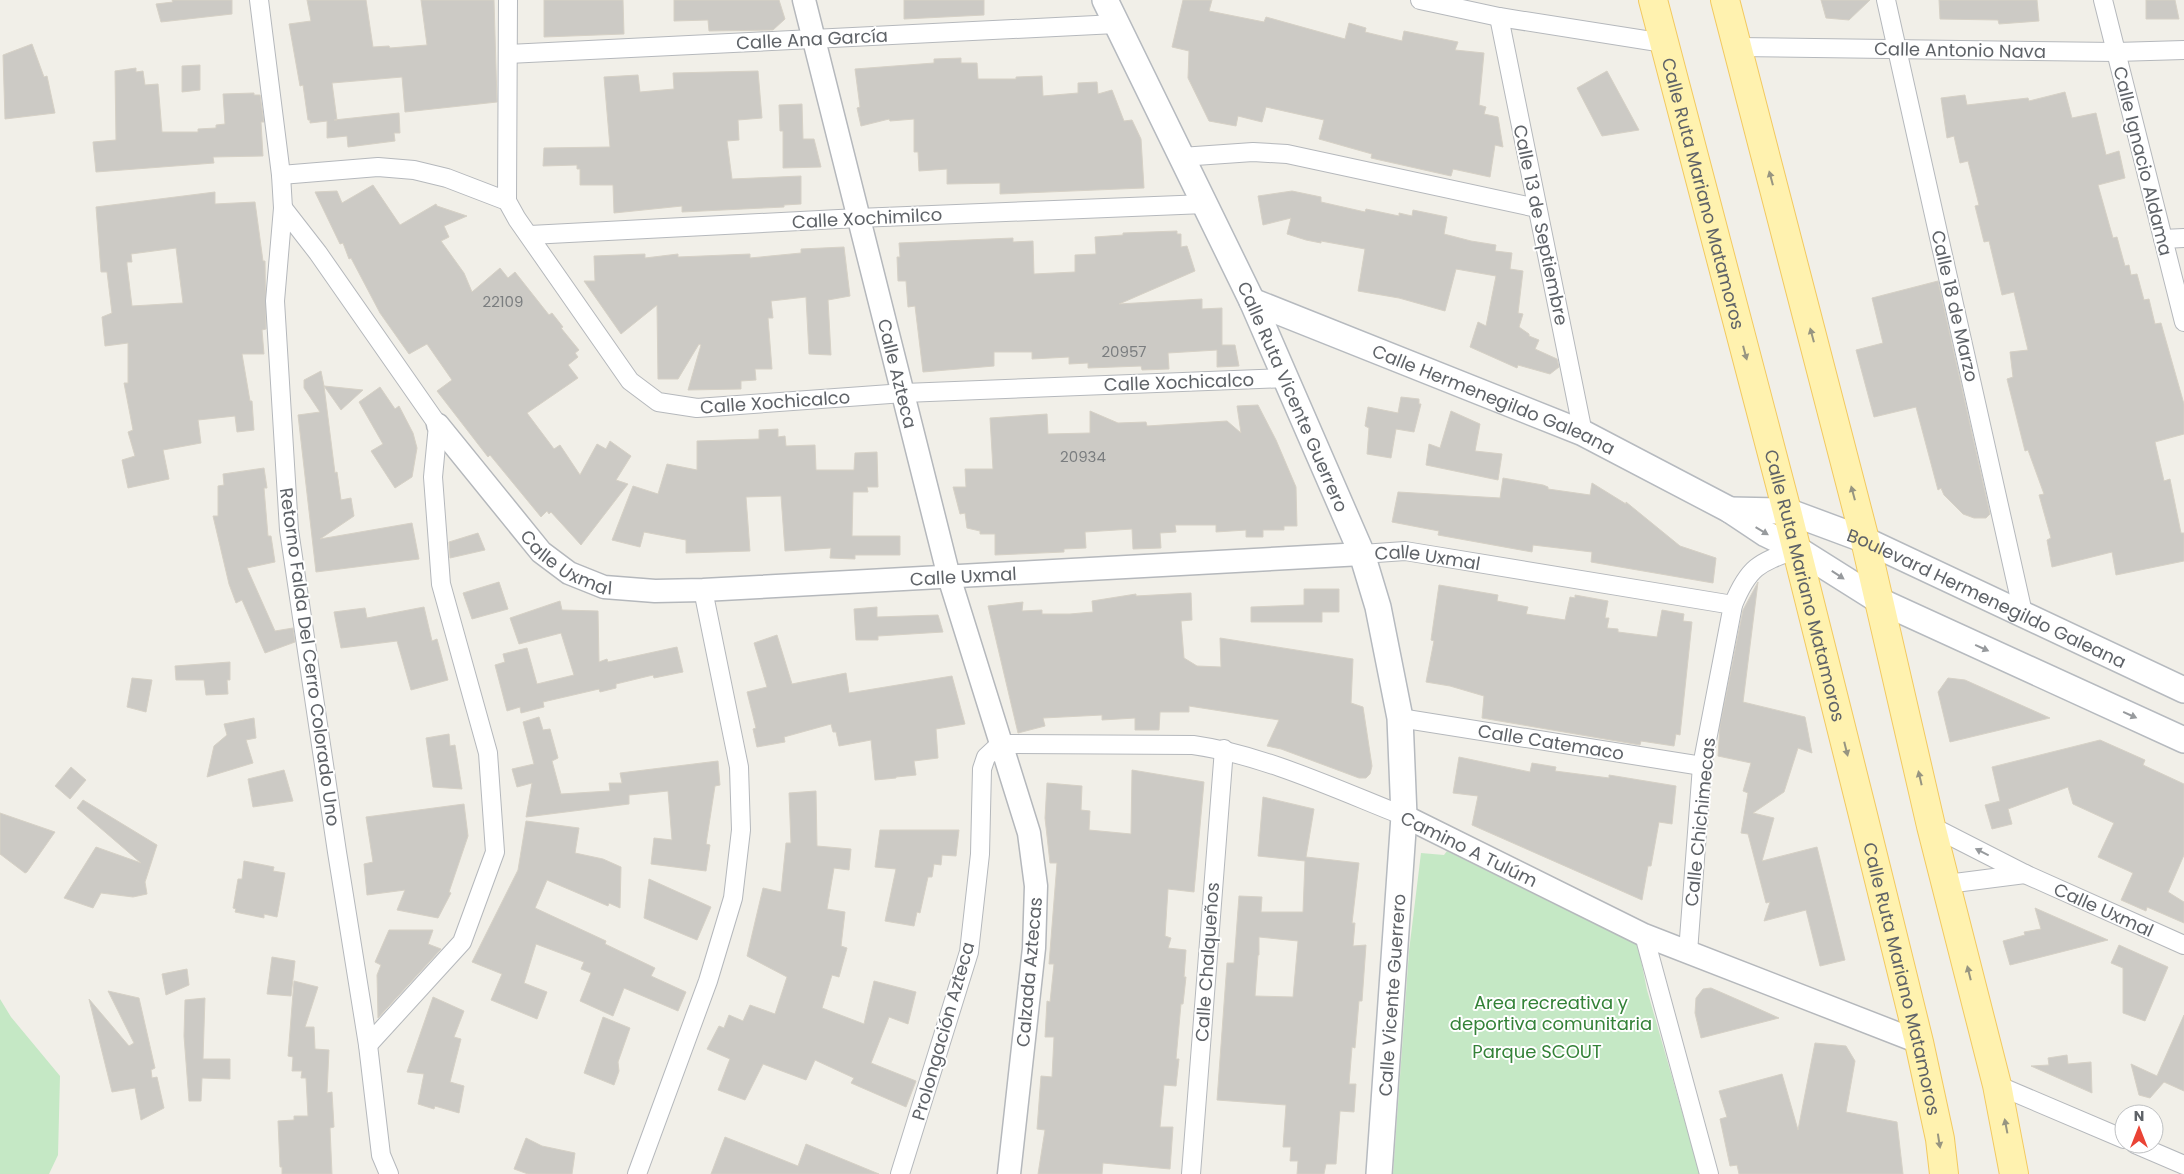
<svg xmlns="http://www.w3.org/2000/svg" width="2184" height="1174" viewBox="0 0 2184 1174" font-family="Poppins,sans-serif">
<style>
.green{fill:#c5e8c5}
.building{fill:#cccac5;stroke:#d6d1c6;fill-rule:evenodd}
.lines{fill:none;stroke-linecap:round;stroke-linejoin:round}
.minor-casing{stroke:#b5b8bc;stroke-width:20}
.tertiary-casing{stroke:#b5b8bc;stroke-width:25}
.secondary-casing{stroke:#b6babf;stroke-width:28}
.primary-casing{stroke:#f2c960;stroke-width:30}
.minor{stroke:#fff;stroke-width:18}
.tertiary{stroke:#fff;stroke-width:22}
.secondary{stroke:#fff;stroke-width:25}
.primary{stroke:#fff2af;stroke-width:28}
.oneway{fill:#979581}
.oneway2{fill:#979a9d}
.labels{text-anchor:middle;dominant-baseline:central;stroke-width:4;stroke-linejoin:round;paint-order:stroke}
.number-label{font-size:15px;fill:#7a7d7f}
.street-label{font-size:18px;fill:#5f6368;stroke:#fff}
.park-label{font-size:18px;fill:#348238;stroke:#fff}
</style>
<rect width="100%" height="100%" fill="#f1efe8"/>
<g class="green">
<path d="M1447,851L1638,945L1647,990L1700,1174H1393L1409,951L1421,853L1444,855Z"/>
<path d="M0,999L11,1017L60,1076L58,1155L49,1174H0Z"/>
</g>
<g class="building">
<path d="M172,0H232V14L161,22L156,4L173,2Z"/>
<path d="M307,0H366L373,47L389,46L390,48L427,45L421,0H494L497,102L405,112L402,77L332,83L337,120H334L399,113L400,133H394L395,141L348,147L347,136L327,138V121L310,123V120H308L303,85L300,86L289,24L311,21Z"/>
<path d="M544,0H623L624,34L544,37Z"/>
<path d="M674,0H779L785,19L773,30L709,31L708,20L674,21Z"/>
<path d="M904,0H984V15L904,19Z"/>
<path d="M1183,0H1212L1209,11L1264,22L1266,17L1345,39L1349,23L1366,28L1365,32L1402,41L1404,31L1458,42L1455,50L1484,53L1479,105L1486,107L1484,114L1498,117L1503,147L1495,145L1490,177L1453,169L1451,176L1371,158L1372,154L1319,139L1324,120L1266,107L1262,122L1238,116L1236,126L1209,121L1188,78L1189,51L1172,47Z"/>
<path d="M1821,0H1870L1849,20L1826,18Z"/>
<path d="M1939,0H2037L2039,21L1999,24L1998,20L1940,19Z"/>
<path d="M2146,0H2175L2179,19H2146Z"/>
<path d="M32,44L44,77L47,76L55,113L5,119L3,55Z"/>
<path d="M961,58V63H977L978,79H1016V77L1042,76L1043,96L1078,93V83L1097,82L1098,94L1112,90L1124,121L1132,120L1141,139L1144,188L1000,194V183L947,184V169L919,171L918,152H914V119L890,121L889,119L861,126L857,108L860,107L855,69L934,63V59Z"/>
<path d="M200,65V90L182,92V66Z"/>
<path d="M136,68V72L143,71L145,85L158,84L162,132H198V129L216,128V125L225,124L223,94L254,93V95H260L264,122H261L263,156L213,157L214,163L96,172L93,142L116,140L115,71Z"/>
<path d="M758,71L762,118L738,120L739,140L727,141L732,179L801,176V204L784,205V207L682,212V206L614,213L613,185H580V169H577V165L543,166L544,148L610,147L604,77L638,75L640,92L674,89L673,73Z"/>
<path d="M1607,71L1639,130L1602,136L1577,88Z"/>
<path d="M2065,92L2072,118L2096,113L2106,155L2119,151L2125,178L2098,185L2113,238L2117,237L2125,266L2129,265L2131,275L2137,274L2144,300L2149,299L2155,324L2161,323L2184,404V434L2155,442L2164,481L2170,479L2181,533H2184V561L2116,575L2112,552L2052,567L2047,540L2051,538L2039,495L2044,494L2028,450L2025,451L2007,379L2013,377L2010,352L2028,350L2014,292L2002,295L1989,241L1984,242L1975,206L1979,205L1968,161L1960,163L1954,136L1947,138L1941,98L1965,95L1967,105L2028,98L2029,101Z"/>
<path d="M802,104L803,139H814L821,167L783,168V131H780L779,105Z"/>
<path d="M373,185L400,225L436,204L437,206L467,216L444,226L449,237L441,241L464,273L472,292L500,268L508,278L515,272L549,315L552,313L563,327L561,328L579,350L575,353L578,357L568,365L578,378L527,413L554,449L560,445L580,475L597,444L606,449L610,441L631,456L616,480L628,484L581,545L551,512L549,514L547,511L541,517L490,455L488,457L437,391L452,380L427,344L409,354L380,313L351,258L349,259L343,243L340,244L315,192L337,191L342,203Z"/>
<path d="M1292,191L1321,197V202L1365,212L1366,209L1399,216V213L1412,216L1413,210L1447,217L1444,234L1471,241L1496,245L1495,251L1512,253L1510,269L1523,271L1518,313L1523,314L1519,327L1529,334V336L1539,340L1535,349L1557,359L1559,367L1550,374L1518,365L1517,368L1470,347L1478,322L1486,326L1496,276L1456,269L1445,311L1399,298L1358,291L1365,249L1321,241V243L1306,240L1287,234L1291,218L1263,225L1258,196Z"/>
<path d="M215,192V204L255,202L263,261H265L266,329L262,330L264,354H242L250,401H252L254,430L237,432L235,416L198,420L201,443L163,450L169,479L128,488L122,460L135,456L128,432L133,430L124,383H128V343L105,346L102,317L112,313L107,272H101L96,207ZM176,248L183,303L132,306L127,265V262H132L131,254Z"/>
<path d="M1177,231V234H1181V247L1187,246L1195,271L1119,304L1202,299V309L1222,308V345H1235L1239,366L1217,367V350L1168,353L1169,369L1142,370L1141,366L1088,368V363L1069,364V357L1032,359V352H994V366L923,372L915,306L908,307L906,281H898L897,257H900L899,243L1013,238V242L1033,241L1034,274L1075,272V255L1096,254L1095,237L1123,235V233Z"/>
<path d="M844,247L850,296L828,300L831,355L809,354L806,297L771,301L773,318H768L772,369H755L756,380L741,381V389L688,390L701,345L699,344L678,379H658L657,305L621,334L584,281H595L594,256L645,254V258L678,254V257L750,254V258L801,253V249Z"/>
<path d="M1938,281L1990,514L1986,518H1974L1963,514L1944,495L1941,488L1938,490L1916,407L1874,417L1856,350L1883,343L1872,298Z"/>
<path d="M321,371L324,386L363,390L341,410L324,386L335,473L337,472L341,500L351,498L354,516L320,539L412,523L419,559L316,572L298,415L320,412L304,388V380Z"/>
<path d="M380,387L395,409L399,406L413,433L417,448L412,477L395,488L371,451L383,444L359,402Z"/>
<path d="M1401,397L1419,399V404H1421L1414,432L1396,429L1391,458L1367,454L1369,428L1365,426L1368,407L1398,413Z"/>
<path d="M1258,405L1276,440L1296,487L1297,526H1284V530H1263V537H1246V530L1216,532V525H1175L1176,532L1160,533L1161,548L1133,549L1132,529L1085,532L1086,548L1064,549V552L995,555V534H980V531L967,528L965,513L960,514L953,487H966L965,469H993L990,418L1047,414L1048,434L1090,433V411L1118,423L1146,422L1147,426L1227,421L1241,433L1237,406Z"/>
<path d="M1451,411L1480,424L1475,451L1502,454L1498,480L1426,465L1429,444L1440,448Z"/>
<path d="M778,429V437L785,436L786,446L815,445L816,470H854L855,453L877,452L878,487H867L868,492H853L852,536H900V555H855V559L830,558L831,548L785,551L781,496L746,497L750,551L686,553V540L644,532L640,547L612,540L633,486L658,494L667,464L697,470V441L759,439V430Z"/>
<path d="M264,468L267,488H264L268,536H271L275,562L247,568L275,631L293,628L295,642L265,653L242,600L236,603L229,584L213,516H218V486L224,485L223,474Z"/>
<path d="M1503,478L1543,485L1548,487V489L1590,495L1592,483L1626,504V502L1680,546L1716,558L1713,583L1591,562L1592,552L1533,545L1532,552L1438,535L1439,531L1392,522L1398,492L1500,498Z"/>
<path d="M478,533L485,550L450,558L449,542Z"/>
<path d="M499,582L508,609L472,619L463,593Z"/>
<path d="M1758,582L1743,702L1805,717L1812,753L1798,748L1784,792L1753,813L1774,818L1762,861L1817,847L1845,960L1820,966L1806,910L1764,921L1770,902L1766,903L1748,834L1741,833L1748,793L1743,791L1751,763L1718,756L1720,726L1743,610Z"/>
<path d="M1439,585L1498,595L1497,601L1528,607L1526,614L1565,620L1570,597L1575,598V595L1608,601L1605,618H1609L1607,628L1618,629V632L1657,637L1662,610L1684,614L1683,621L1692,622L1680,735L1676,734L1674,746L1641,741L1640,745L1482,718L1484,696L1450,686L1426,682L1434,641L1431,640Z"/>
<path d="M1304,589H1339V612H1322V622H1251V607L1304,605Z"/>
<path d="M1191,593L1192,620L1181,621L1184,658L1197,666L1221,667L1220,638L1353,659L1351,703L1363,707L1372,766L1370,774L1366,778H1359L1281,749L1267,746L1279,720L1189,706V712H1160L1159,730H1135V718L1102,720V715L1043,718L1045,726L1018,733L988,606L1023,602L1022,611L1042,610V614H1070L1093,612L1092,601L1136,594V596Z"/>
<path d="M560,601L562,610L598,611L599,662L607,659L608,662L677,647L683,672L654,678L653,675L616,684V688L600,692L599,689L543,702L544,707L521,713L520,707L507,711L495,665L505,662L503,654L527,648L537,684L574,675L561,633L519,644L510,618Z"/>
<path d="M424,607L432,641L437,639L448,680L411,690L397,641L341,648L334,612L365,608L367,618Z"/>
<path d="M877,607V617L938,615L943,632L878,636V640H856L854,609Z"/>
<path d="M777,635L792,684L846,673L849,693L952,676L965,724L936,729L938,758L914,761L916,775L896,777V778L875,780L871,740L839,746L836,732H833L831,724L784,737L785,742L757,747L753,729L756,728L747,692L767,687L754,643Z"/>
<path d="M230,662V680H227L228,694L206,695L204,680H176L175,666Z"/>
<path d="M132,678L152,680L146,712L127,707Z"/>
<path d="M1948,678L1965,680L2050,718L1950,742L1938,692Z"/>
<path d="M539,717L543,730L550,729L558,758L552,761L561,794L610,791L609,783H622L620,773L718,761L720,785L715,786L706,844L710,845L706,871L651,864L654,838L672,840L668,791L629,795V804L526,817L532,783L517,787L512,769L534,764L523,722Z"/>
<path d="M254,718L256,738L246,740L253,763L207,777L214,746L227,735L224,724Z"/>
<path d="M449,734L450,746L455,745L462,789L433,787L426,738Z"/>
<path d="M2100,740L2145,760L2143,765L2184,784V855L2168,892L2184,902V923L2147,907L2146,911L2121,900L2133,873L2098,857L2114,823L2073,804L2068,787L2008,809L2012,824L1992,829L1985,805L2000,801L1992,767Z"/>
<path d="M1459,757L1530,772L1532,763L1556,767L1555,771L1609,778V775L1676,786L1672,824L1659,822L1651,866H1648L1642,900L1472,825L1478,796L1453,793Z"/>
<path d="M71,767L86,780L70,799L55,786Z"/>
<path d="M284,770L293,801L253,807L248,779Z"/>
<path d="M1132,770L1204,782L1194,892L1168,889L1165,936L1171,938L1168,948L1186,950L1184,977H1186L1183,1004H1181L1176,1059H1179L1176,1086L1164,1085L1160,1127H1173L1170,1169L1103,1163L1102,1174H1038L1045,1130L1037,1129L1041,1076L1052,1077L1054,1037H1045L1047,1001L1050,1002L1054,964H1049L1057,863H1050L1045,818L1047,783L1082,786L1081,810L1090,811L1089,830L1131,834Z"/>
<path d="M816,791L817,846L851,849L849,870L834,868L827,909L845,912L841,946L847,948L839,977L832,975L822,1008L864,1024L874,981L916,992L908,1024L889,1017L871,1063L916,1081L906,1107L851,1083L854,1078L815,1060L806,1080L763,1064L745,1100L718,1090L730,1059L707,1049L719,1026L724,1028L729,1015L743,1021L750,1005L775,1014L787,977L747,956L763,888L781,892L786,843H791L789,793Z"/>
<path d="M1263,797L1314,809L1306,857L1359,863L1352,923H1355L1353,946L1366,945L1362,1001H1359L1355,1048L1352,1047L1349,1084H1356L1354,1112L1340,1111L1336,1164H1326L1324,1174H1297L1298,1161H1290L1291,1147H1283L1286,1105L1217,1100L1227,963H1234L1239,896L1262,897L1261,912H1303L1305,861L1258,856ZM1259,937L1298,941L1293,997L1255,996L1258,955H1259Z"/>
<path d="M83,800L157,845L145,882L147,894L133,897L101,893L93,908L64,898L96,847L141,863L77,808Z"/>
<path d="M464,804L468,836L449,892L451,893L438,918L397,910L405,890L367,895L364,864L373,862L366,817Z"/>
<path d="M0,813L55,832L27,872L25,873L0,854Z"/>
<path d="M526,821L579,828L575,853L603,859L621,867L620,908L609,903L608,906L547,880L535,908L606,941L605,944L655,968L651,976L686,992L678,1011L624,988L613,1016L580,1001L591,973L581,969L584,962L536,944L524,983L547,992L537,1019L491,1000L502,974L472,962L518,870Z"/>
<path d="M880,830H959L956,856L942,855L941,865L934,864L932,877H928L920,913L917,912L914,926L885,921L896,869L875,867Z"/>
<path d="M244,861L274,867L273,871L285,873L277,917L264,914V918L235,912L236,909L233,908L238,879H242Z"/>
<path d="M649,879L711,907L697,940L644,918Z"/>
<path d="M2035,908L2108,940L2010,965L2003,941L2025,935L2024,932L2041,929Z"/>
<path d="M389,930H433L428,944L441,949L378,1018L377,975L381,965L375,962Z"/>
<path d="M2119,945L2168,967L2145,1021L2123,1013V968L2111,963Z"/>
<path d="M272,957L295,961L291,996L267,994Z"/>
<path d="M187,969L189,985L166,995L162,974Z"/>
<path d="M294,981L318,987L305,1027H314L315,1049L329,1050L327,1093L332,1092L334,1127L330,1128L332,1174H282V1167H280L278,1121L294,1120V1116H308L306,1078H301L302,1071H292L293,1057L288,1056Z"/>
<path d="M1711,988L1750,1005L1779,1018L1701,1038L1695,1013L1696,998L1703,989Z"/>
<path d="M108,991L139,998L155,1068L151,1070L152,1078L157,1077L164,1108L141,1120L135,1088L112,1092L89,999L129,1046L134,1043Z"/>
<path d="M433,997L464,1011L454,1037L461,1039L450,1082L464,1086L459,1113L435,1106L434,1109L418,1104L424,1074L407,1072Z"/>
<path d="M205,998L203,1059H230V1079L202,1078L201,1101H189L184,1036L185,1000Z"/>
<path d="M2184,1015V1091L2164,1082L2150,1098L2139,1095L2131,1064L2157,1076Z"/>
<path d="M603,1017L630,1028L618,1062L619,1071L614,1085L584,1073Z"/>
<path d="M1815,1043L1846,1046L1855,1061L1846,1112L1897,1122L1903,1174H1739L1737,1165L1730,1166L1720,1119L1727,1117L1719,1091L1782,1074L1798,1130Z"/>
<path d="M2067,1055L2068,1064L2091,1062L2092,1093L2031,1066L2049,1065L2048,1058Z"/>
<path d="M725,1137L798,1166L806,1144L879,1174H711Z"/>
<path d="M526,1138L542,1146L575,1153L572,1174H528L514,1169Z"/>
</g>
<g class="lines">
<g class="minor-casing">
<g id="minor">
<path d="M259,0L281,175L283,208L275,301L289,530L337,852L368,1045L381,1155L389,1174"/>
<path d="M1420,0L1499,17L1664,43"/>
<path d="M1886,0L2023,613"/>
<path d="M2103,0L2184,322"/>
<path d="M1499,17L1583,433"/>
<path d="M1736,47L2116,52L2184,50"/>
<path d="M508,54L1116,24"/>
<path d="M1181,157L1253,152L1287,154L1537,208"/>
<path d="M281,175L378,167L414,170L447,178L507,201L517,219L630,381L658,402L697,408L904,393L1286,378"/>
<path d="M507,201L508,0"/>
<path d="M283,208L318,253L438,425L433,477L441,584L488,753L495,852L462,942L368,1045"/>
<path d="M530,235L858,218L1205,204"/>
<path d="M2163,239L2184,238"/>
<path id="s1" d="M1362,554L1405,551L1733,605"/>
<path d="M1400,718L1702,766"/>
<path id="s2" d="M1931,826L2025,874L2184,945"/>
<path d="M1947,884L2025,874"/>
<path d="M1644,935L1709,1174"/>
<path d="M1688,952L1702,766L1733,605C1749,566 1759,563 1797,549"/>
<path d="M1997,1085L2124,1139"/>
<path d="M2135,1144L2184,1165"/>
<path d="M637,1174L708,981L733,898L741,830L739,767L703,590"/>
<path d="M900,1174L969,952L980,854L982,769L986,757L1000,744L1193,745C1264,755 1338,790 1404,816"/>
<path d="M1191,1174L1224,749"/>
</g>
</g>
<g class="tertiary-casing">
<g id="tertiary">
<path id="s3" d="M804,0L949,577L1029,833L1036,886L1034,948L1009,1174"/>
<path id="s4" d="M438,425L541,552L569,573L604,587L655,591L703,590L1362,554"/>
<path d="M1404,816L1644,935L1919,1042"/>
</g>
</g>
<g class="secondary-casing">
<g id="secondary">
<path id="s5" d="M1105,0L1252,301L1362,554L1378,607L1400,718L1404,816L1379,1174"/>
<path id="s6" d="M1252,301L1583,433L1730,510L1766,534L1797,549L1878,600L2184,740"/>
<path id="s7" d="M1730,510L1787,511L1865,540L2184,690"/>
</g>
</g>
<g class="primary-casing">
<g id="primary">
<path id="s8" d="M1653,0L1787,511L1862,811L1919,1042L1940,1139L1944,1174"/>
<path d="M1725,0L1865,540L1931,826L1997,1085L2014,1174"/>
</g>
</g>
<use href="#minor" class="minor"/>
<use href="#tertiary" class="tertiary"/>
<use href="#secondary" class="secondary"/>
<use href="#primary" class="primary"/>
</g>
<defs><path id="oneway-solid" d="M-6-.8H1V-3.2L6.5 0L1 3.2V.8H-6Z" transform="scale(1.25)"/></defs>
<g class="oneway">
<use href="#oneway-solid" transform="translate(1771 178) rotate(-105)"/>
<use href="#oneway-solid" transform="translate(1812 335) rotate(-105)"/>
<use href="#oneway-solid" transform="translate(1745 353) rotate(75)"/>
<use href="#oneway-solid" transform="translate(1853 493) rotate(-105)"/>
<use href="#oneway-solid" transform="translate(1846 749) rotate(76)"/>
<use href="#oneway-solid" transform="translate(1920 778) rotate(-103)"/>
<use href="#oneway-solid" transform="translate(1969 973) rotate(-104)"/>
<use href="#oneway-solid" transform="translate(2006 1126) rotate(-101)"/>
<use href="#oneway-solid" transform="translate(1939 1141) rotate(81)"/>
</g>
<g class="oneway2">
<use href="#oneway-solid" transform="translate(1762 531) rotate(31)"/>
<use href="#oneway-solid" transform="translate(1838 575) rotate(33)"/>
<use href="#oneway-solid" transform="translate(1982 648) rotate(24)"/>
<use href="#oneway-solid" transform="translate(2130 715) rotate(24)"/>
<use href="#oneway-solid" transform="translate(1982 852) rotate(-153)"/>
</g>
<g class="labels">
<g class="number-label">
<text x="503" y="301">22109</text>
<text x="1124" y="351">20957</text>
<text x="1083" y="456">20934</text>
</g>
<g class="street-label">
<text transform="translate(812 39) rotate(-3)">Calle Ana García</text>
<text transform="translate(1960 50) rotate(1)">Calle Antonio Nava</text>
<text transform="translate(2143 161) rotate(76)">Calle Ignacio Aldama</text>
<text stroke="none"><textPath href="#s8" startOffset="200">Calle Ruta Mariano Matamoros</textPath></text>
<text transform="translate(867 218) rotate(-3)">Calle Xochimilco</text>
<text transform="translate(1541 225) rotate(78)">Calle 13 de Septiembre</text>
<text transform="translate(1955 306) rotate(77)">Calle 18 de Marzo</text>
<text stroke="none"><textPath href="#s3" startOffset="385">Calle Azteca</textPath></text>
<text transform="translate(1179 382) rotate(-2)">Calle Xochicalco</text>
<text stroke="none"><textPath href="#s5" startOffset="439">Calle Ruta Vicente Guerrero</textPath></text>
<text stroke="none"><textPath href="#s6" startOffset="261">Calle Hermenegildo Galeana</textPath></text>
<text transform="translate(775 402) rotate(-4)">Calle Xochicalco</text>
<text stroke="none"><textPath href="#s4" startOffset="191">Calle Uxmal</textPath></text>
<text stroke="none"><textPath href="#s1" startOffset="66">Calle Uxmal</textPath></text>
<text stroke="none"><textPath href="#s4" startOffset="596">Calle Uxmal</textPath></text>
<text stroke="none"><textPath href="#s8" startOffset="605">Calle Ruta Mariano Matamoros</textPath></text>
<text stroke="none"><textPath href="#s7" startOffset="275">Boulevard Hermenegildo Galeana</textPath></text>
<text transform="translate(310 657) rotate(82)">Retorno Falda Del Cerro Colorado Uno</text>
<text transform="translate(1551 742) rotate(9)">Calle Catemaco</text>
<text transform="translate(1700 822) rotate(-84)">Calle Chichimecas</text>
<text transform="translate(1469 849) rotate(26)">Camino A Tulúm</text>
<text stroke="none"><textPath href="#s2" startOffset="192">Calle Uxmal</textPath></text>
<text transform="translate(1207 962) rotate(-86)">Calle Chalqueños</text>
<text transform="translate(1029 972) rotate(-85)">Calzada Aztecas</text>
<text stroke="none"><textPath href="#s8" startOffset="1010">Calle Ruta Mariano Matamoros</textPath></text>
<text transform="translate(1392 995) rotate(-86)">Calle Vicente Guerrero</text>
<text transform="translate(943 1031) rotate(-74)">Prolongación Azteca</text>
</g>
<g class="park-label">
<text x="1551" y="1002">Area recreativa y<tspan x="1551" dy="21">deportiva comunitaria</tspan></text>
<text x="1537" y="1051">Parque SCOUT</text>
</g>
</g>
<g transform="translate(2139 1129)"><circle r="24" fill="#ffffff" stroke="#bfc1c3"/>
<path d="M0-4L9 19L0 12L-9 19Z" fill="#ea4335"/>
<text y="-8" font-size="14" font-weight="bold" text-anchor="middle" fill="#5f6368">N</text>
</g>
</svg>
